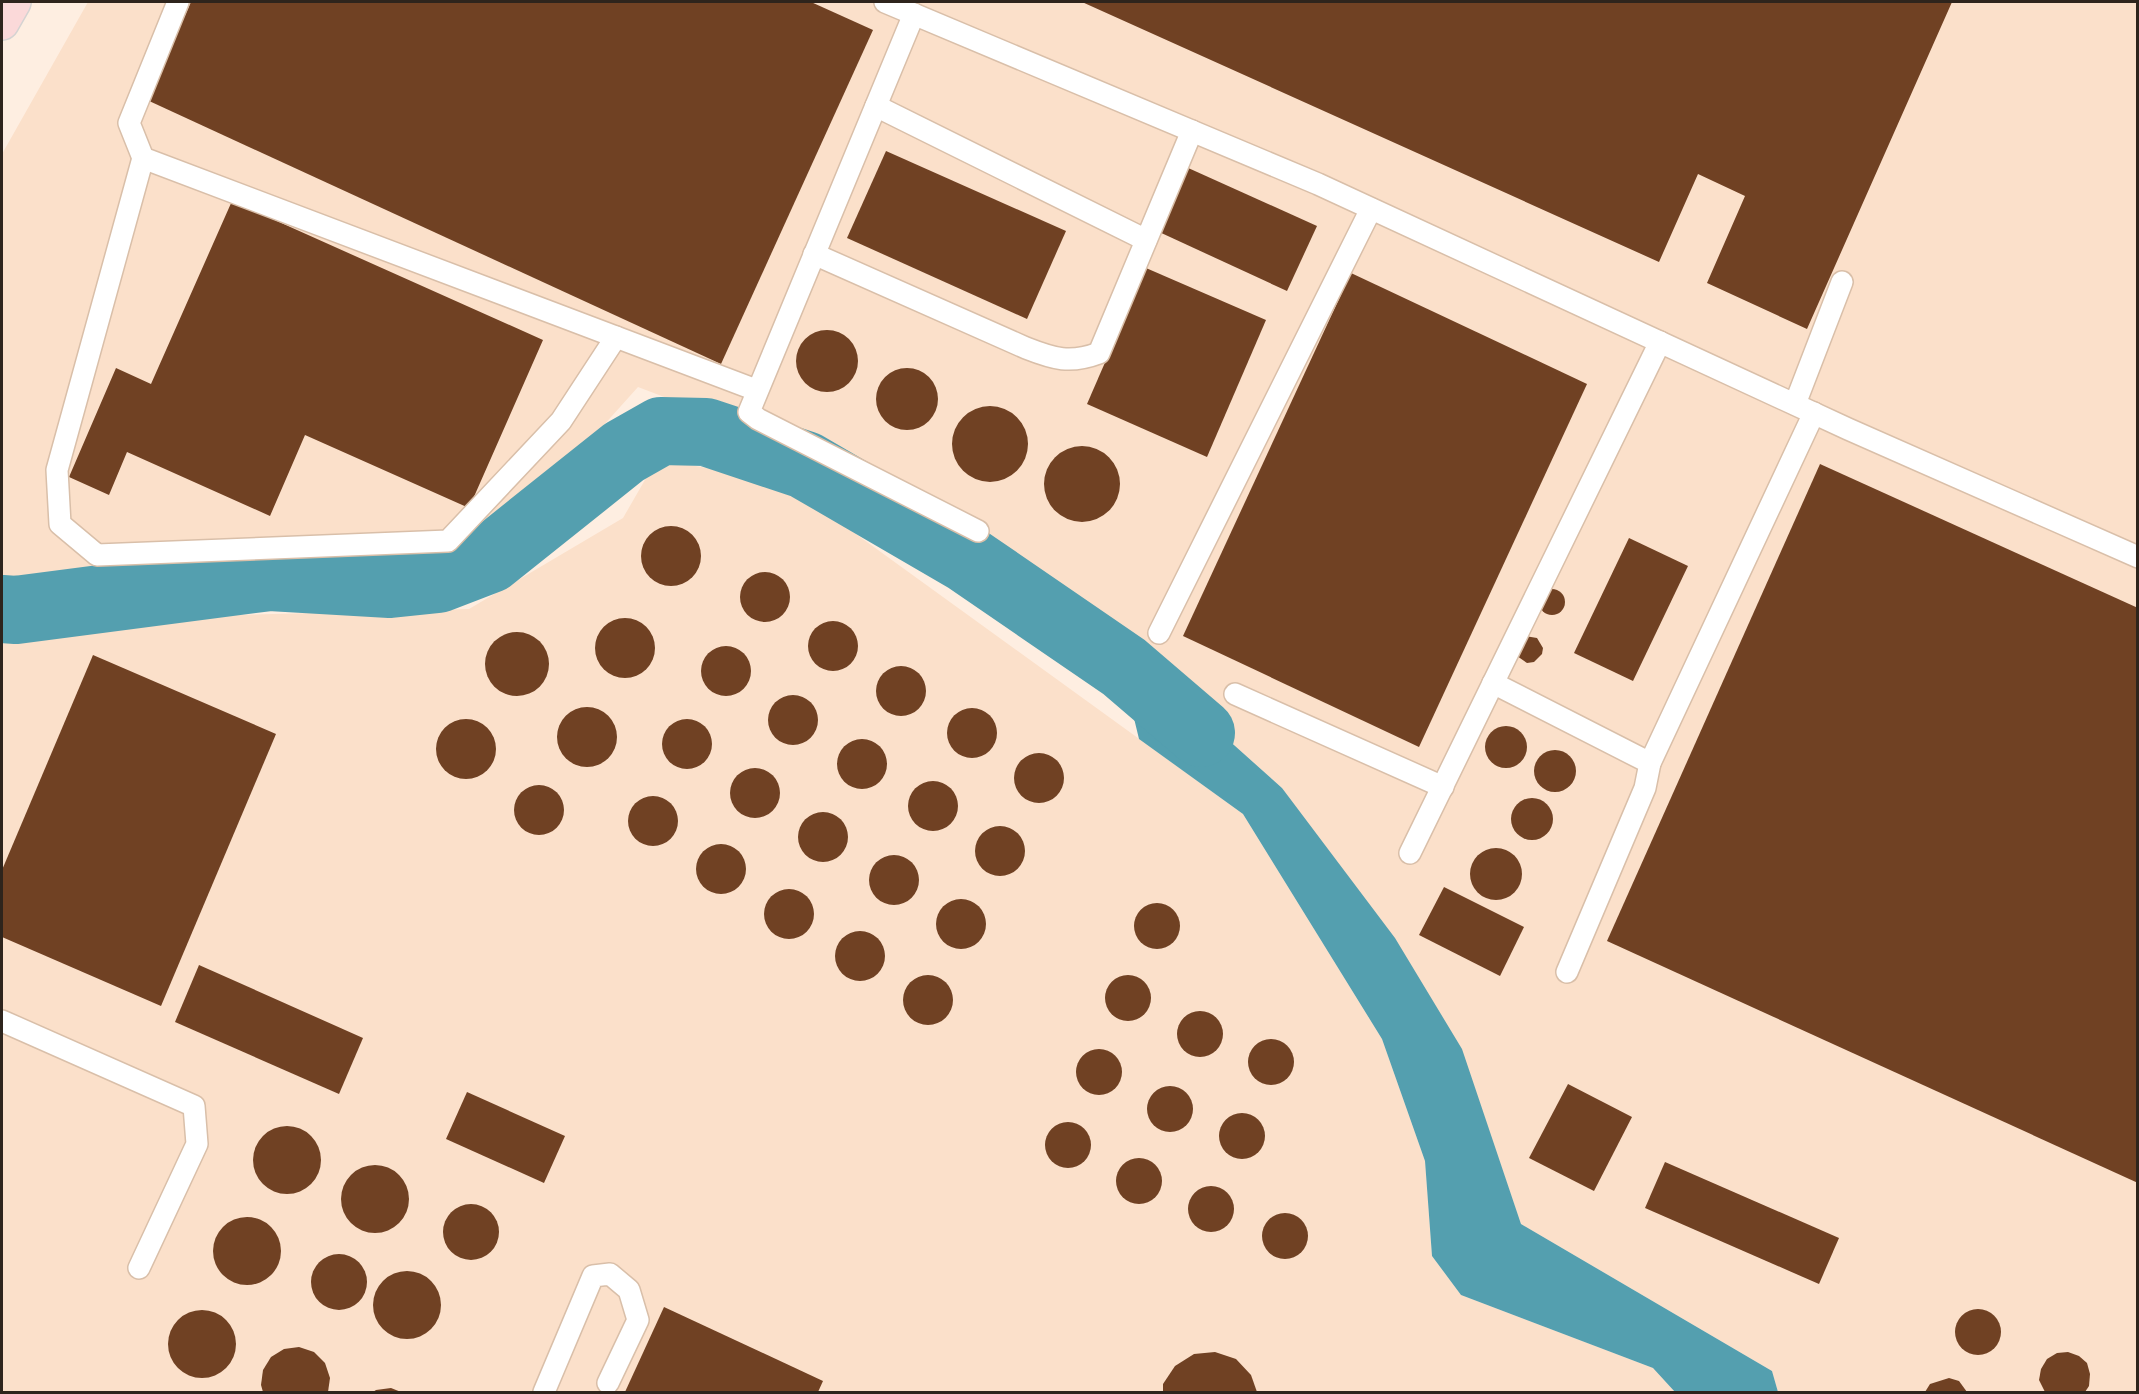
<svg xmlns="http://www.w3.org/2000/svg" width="2139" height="1394" viewBox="0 0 2139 1394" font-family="'Golos Text',sans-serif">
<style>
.built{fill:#fbe0ca}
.water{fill:#549faf}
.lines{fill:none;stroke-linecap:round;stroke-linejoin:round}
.river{stroke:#549faf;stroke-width:68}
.building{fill:#704123}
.service-casing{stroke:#d9bfa9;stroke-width:24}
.primary-casing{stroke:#d5d3d2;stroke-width:36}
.service{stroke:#fff;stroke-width:21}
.primary{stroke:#fbd9d9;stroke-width:33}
</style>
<rect width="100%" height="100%" fill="#feeee1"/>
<g class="built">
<path d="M88,2H2137V1392H1778L1772,1371L1521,1224L1461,1049L1282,788L1139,660L924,496L638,387L453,593L2,580V154Z"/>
<path d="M657,459L784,482L1243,814L1382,1039L1425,1161L1432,1256L1461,1295L1653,1368L1675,1392H2V621L469,609L623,518Z"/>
</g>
<path class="water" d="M1139,660L1282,788L1395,938L1462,1049L1521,1224L1772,1371L1778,1392H1675L1653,1368L1461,1295L1432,1256L1425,1161L1382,1039L1243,814L1139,739L1125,681Z"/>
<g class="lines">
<path class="river" d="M2,609L16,610L270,577L390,584L438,579L490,559L624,452L661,431L706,432L805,465L965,558L1124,667L1201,733"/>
</g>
<g class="building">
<path d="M191,2H811L873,30L721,364L147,100Z"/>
<path d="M1082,2H1952L1807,329L1707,283L1745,196L1698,174L1659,262Z"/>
<path d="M886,151L1066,231L1027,319L847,238Z"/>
<path d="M1186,167L1317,226L1287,291L1157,231Z"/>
<path d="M232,201L543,340L469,508L305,435L270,516L127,452L109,495L69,477L116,368L151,384Z"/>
<path d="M1146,268L1266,320L1207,457L1087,404Z"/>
<path d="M1351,273L1587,384L1419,747L1183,636Z"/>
<circle cx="827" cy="361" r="31"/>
<circle cx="907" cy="399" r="31"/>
<circle cx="990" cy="444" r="38"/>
<circle cx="1082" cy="484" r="38"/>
<path d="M1820,464L2138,608V1183L1607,941Z"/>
<circle cx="671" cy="556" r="30"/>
<path d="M1629,538L1688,566L1633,681L1574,653Z"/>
<circle cx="765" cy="597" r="25"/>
<circle cx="1552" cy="602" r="13"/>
<circle cx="625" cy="648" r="30"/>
<circle cx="833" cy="646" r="25"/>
<circle cx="517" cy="664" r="32"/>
<path d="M1525,636L1537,638L1543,648L1542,654L1534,662L1527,663L1517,656Z"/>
<circle cx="726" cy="671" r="25"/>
<path d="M93,655L276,734L161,1006L2,937V870Z"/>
<circle cx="901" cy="691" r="25"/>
<circle cx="793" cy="720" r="25"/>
<circle cx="587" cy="737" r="30"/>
<circle cx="972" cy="733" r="25"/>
<circle cx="466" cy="749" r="30"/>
<circle cx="687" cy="744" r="25"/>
<circle cx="1506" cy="747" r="21"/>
<circle cx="862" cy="764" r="25"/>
<circle cx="1555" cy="771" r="21"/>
<circle cx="1039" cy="778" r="25"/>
<circle cx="755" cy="793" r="25"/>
<circle cx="933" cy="806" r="25"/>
<circle cx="539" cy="810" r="25"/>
<circle cx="653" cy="821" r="25"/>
<circle cx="1532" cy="819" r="21"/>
<circle cx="823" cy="837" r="25"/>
<circle cx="1000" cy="851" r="25"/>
<circle cx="721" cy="869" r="25"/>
<circle cx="1496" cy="874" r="26"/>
<circle cx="894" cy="880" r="25"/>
<path d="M1444,887L1524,927L1500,976L1419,935Z"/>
<circle cx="789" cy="914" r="25"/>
<circle cx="961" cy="924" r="25"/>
<circle cx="1157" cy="926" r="23"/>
<circle cx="860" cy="956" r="25"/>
<path d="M199,965L363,1038L339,1094L175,1022Z"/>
<circle cx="1128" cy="998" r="23"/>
<circle cx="928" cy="1000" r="25"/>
<circle cx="1200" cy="1034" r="23"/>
<circle cx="1271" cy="1062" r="23"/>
<circle cx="1099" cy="1072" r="23"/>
<path d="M1568,1084L1632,1117L1594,1191L1529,1158Z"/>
<circle cx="1170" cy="1109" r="23"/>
<path d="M467,1092L565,1136L544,1183L446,1139Z"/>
<circle cx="1242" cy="1136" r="23"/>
<circle cx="1068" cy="1145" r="23"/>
<circle cx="287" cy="1160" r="34"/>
<circle cx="1139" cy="1181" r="23"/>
<path d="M1665,1162L1839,1238L1819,1284L1645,1208Z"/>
<circle cx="375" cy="1199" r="34"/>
<circle cx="1211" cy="1209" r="23"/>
<circle cx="471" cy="1232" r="28"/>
<circle cx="1285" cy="1236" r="23"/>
<circle cx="247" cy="1251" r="34"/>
<circle cx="339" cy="1282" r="28"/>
<circle cx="407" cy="1305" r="34"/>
<path d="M664,1307L823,1381L818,1392H625Z"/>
<circle cx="1978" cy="1332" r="23"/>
<circle cx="202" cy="1344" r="34"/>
<path d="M299,1347L314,1352L325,1363L330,1378L328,1392H263L261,1385L263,1370L271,1357L284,1349Z"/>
<path d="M1215,1352L1236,1359L1251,1375L1257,1392H1163V1384L1175,1366L1194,1354Z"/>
<path d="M2068,1352L2079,1356L2087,1363L2090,1374L2089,1386L2085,1392H2045L2039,1380L2041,1369L2047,1359L2057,1353Z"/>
<path d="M1949,1378L1959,1381L1967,1392H1925L1930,1384Z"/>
<path d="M391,1388L401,1392H373L376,1390Z"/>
</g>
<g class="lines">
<g class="service-casing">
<g id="service">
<path d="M178,2L129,123L143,158L756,390"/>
<path d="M885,2L1318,184L1848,429L2138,557"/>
<path d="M914,14L749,412L758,419L978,531"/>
<path d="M876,106L1146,240"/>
<path d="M143,158L57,470L60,524L97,555L448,541L561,421L616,337"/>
<path d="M814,254L1026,348C1054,359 1070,364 1099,353L1192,131"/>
<path d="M1795,404L1842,282"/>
<path d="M1159,633L1371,209"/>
<path d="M1493,683L1650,763L1645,788L1567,972"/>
<path d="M1235,694L1443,787"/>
<path d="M1650,763L1814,413"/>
<path d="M1410,853L1660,342"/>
<path d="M2,1021L194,1106L197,1144L139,1268"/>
<path d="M544,1392L593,1276L610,1274L629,1290L638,1320L608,1383"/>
</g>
</g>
<g class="primary-casing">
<path id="primary" d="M2,23L14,2"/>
</g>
<use href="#service" class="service"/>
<use href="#primary" class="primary"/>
</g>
<rect width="2139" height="1394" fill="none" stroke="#2e241c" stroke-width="6"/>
</svg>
